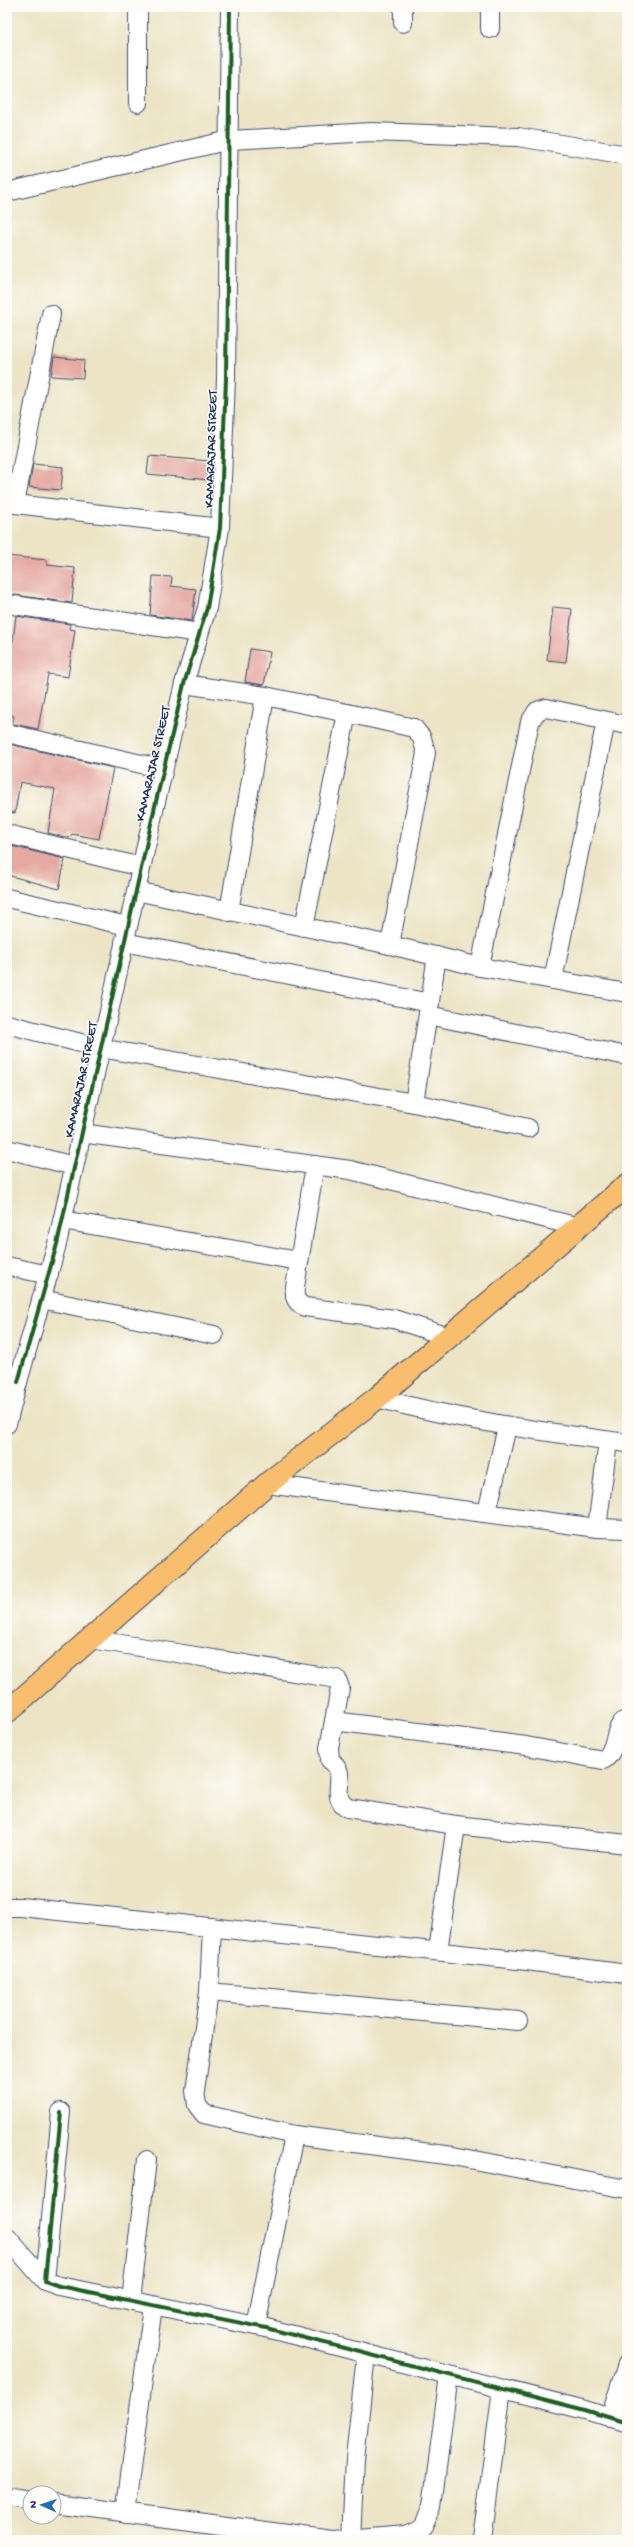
<svg xmlns="http://www.w3.org/2000/svg" width="634" height="2547" viewBox="0 0 634 2547" font-family="'Gochi Hand',sans-serif">
<style>
.building{fill:#e5a9a1}
.lines{fill:none;stroke-linecap:round;stroke-linejoin:round}
.minor-casing{stroke:#3a4a6d;stroke-width:20}
.major-casing{stroke:#3a4a6d;stroke-width:24}
.minor{stroke:#fff;stroke-width:18}
.major{stroke:#f9be6d;stroke-width:22}
.cycleway-casing{stroke:#fdfcf7;stroke-width:6}
.cycleway{stroke:#1b5e20;stroke-width:4}
.labels{text-anchor:middle;dominant-baseline:central;stroke-width:3;stroke-linejoin:round;paint-order:stroke}
.street-label{font-size:14px;fill:#1b2f5e;stroke:#fdfcf7}
</style>
<rect width="100%" height="100%" fill="#fdfcf7"/>
<filter id="ink" filterUnits="userSpaceOnUse"><feTurbulence type="fractalNoise" baseFrequency=".025" numOctaves="2"/><feDisplacementMap in="SourceGraphic" scale="8" xChannelSelector="R" yChannelSelector="G"/><feConvolveMatrix kernelMatrix="1 2 1 2 8 2 1 2 1" color-interpolation-filters="sRGB"/></filter>
<filter id="wash" filterUnits="userSpaceOnUse"><feTurbulence type="fractalNoise" baseFrequency=".012" numOctaves="4" result="noise"/><feDisplacementMap in="SourceGraphic" scale="16" xChannelSelector="R" yChannelSelector="G"/><feGaussianBlur stdDeviation="0.9" result="paint"/><feColorMatrix in="noise" values="0 0 0 0 0 0 0 0 0 0 0 0 0 0 0 0 0 1.4 0 .05"/><feComposite in="paint" operator="in"/></filter>
<g filter="url(#wash)">
<rect width="100%" height="100%" fill="#ece4c5"/>
<g id="blocks">
<g class="building">
<path d="M54,357L84,360L83,378L51,376Z"/>
<path d="M149,456L210,461L209,480L147,474Z"/>
<path d="M33,464L63,467L61,490L29,487Z"/>
<path d="M7,556L47,560V565L75,568L72,603L7,594Z"/>
<path d="M153,576L172,577L171,586L196,589L192,621L150,615Z"/>
<path d="M553,607L572,609L566,662L547,660Z"/>
<path d="M16,616L70,624L69,629L75,630L68,677L48,674L38,729L13,724L14,716L7,715V671H9Z"/>
<path d="M250,649L270,652L264,685L245,682Z"/>
<path d="M9,744L113,768L99,839L72,834L69,838L48,833L55,789L20,782L15,813L7,812V756Z"/>
<path d="M7,845L65,859L59,889L7,875Z"/>
</g>
</g>
</g>
<g filter="url(#ink)">
<use href="#blocks" fill-opacity="0" stroke="#3a4a6d" stroke-width="1"/>
<g class="lines">
<g class="minor-casing">
<g id="minor">
<path d="M403,7V23"/>
<path d="M490,29V7"/>
<path d="M138,103V7"/>
<path d="M7,192L230,140L371,132L518,137L627,155"/>
<path d="M7,503L220,528"/>
<path d="M15,504L51,314"/>
<path d="M7,604L199,633"/>
<path d="M184,684L265,696L229,912"/>
<path d="M265,696L347,713"/>
<path d="M7,733L163,769"/>
<path d="M7,834L141,867"/>
<path d="M136,891L390,945L480,967L530,722L537,711L546,708L627,725"/>
<path d="M7,898L127,926"/>
<path d="M304,927L347,713L414,728L422,738L426,753L390,945"/>
<path d="M124,942L430,1003"/>
<path d="M480,967L627,993"/>
<path d="M553,980L606,721"/>
<path d="M428,1015L627,1056"/>
<path d="M7,1024L100,1048L414,1103L437,956"/>
<path d="M414,1103L528,1128"/>
<path d="M81,1133L350,1170L579,1227"/>
<path d="M7,1149L74,1166"/>
<path d="M315,1165L295,1287C294,1297 295,1302 305,1307L394,1319L449,1337"/>
<path d="M62,1220L299,1261"/>
<path d="M7,1266L49,1275"/>
<path d="M41,1299L214,1335"/>
<path d="M18,1382L57,1244L157,797L184,684L207,608L220,528L226,379L230,7"/>
<path d="M377,1398C459,1420 543,1432 627,1443"/>
<path d="M7,1424L18,1382L8,1380"/>
<path d="M267,1484L597,1528L627,1529"/>
<path d="M487,1512L507,1427"/>
<path d="M597,1528L608,1441"/>
<path d="M90,1639L337,1679L340,1688L329,1748L330,1760C351,1775 327,1796 348,1808L456,1825L627,1844"/>
<path d="M334,1721L526,1746L603,1760C618,1752 612,1726 627,1719"/>
<path d="M7,1907H21L527,1961L627,1974"/>
<path d="M212,1927L209,1992L195,2091L197,2105L204,2114L294,2135"/>
<path d="M438,1951L456,1825"/>
<path d="M209,1992L518,2021"/>
<path d="M61,2112L45,2281L59,2286L266,2328L585,2410L627,2423"/>
<path d="M7,2237L45,2281"/>
<path d="M131,2301L147,2160"/>
<path d="M256,2326L294,2135L453,2156L627,2189"/>
<path d="M610,2418L627,2364"/>
<path d="M7,2496L30,2500"/>
<path d="M54,2503L333,2540"/>
<path d="M125,2513L153,2306"/>
<path d="M351,2539L355,2459L366,2354"/>
<path d="M334,2540L406,2534L423,2526L432,2506L449,2375"/>
<path d="M482,2540L502,2389"/>
</g>
</g>
<g class="major-casing">
<path id="major" d="M7,1712L267,1484L377,1398L627,1185"/>
</g>
<use href="#minor" class="minor"/>
<use href="#major" class="major"/>
<g class="cycleway-casing">
<g id="cycleway">
<path d="M18,1382L57,1244L157,797L184,684L207,608L220,528L226,379L230,7"/>
<path d="M61,2112L45,2281L59,2286L266,2328L585,2410L627,2423"/>
</g>
</g>
<use href="#cycleway" class="cycleway"/>
</g>
</g>
<g class="labels">
<g class="street-label">
<text transform="translate(212 449) rotate(-88)">KAMARAJAR STREET</text>
<text transform="translate(154 764) rotate(-77)">KAMARAJAR STREET</text>
<text transform="translate(82 1080) rotate(-78)">KAMARAJAR STREET</text>
</g>
</g>
<rect width="634" height="2547" fill="none" stroke="#fdfcf7" stroke-width="24"/>
<g transform="translate(42 2505) rotate(273)"><circle r="19" fill="#fdfcf7" stroke="#a3aaba"/>
<path d="M0-3L7 15L0 10L-7 15Z" fill="#1f6fb2"/>
<text y="-6" font-size="11" font-weight="bold" text-anchor="middle" fill="#1b2f5e">N</text>
</g>
</svg>
